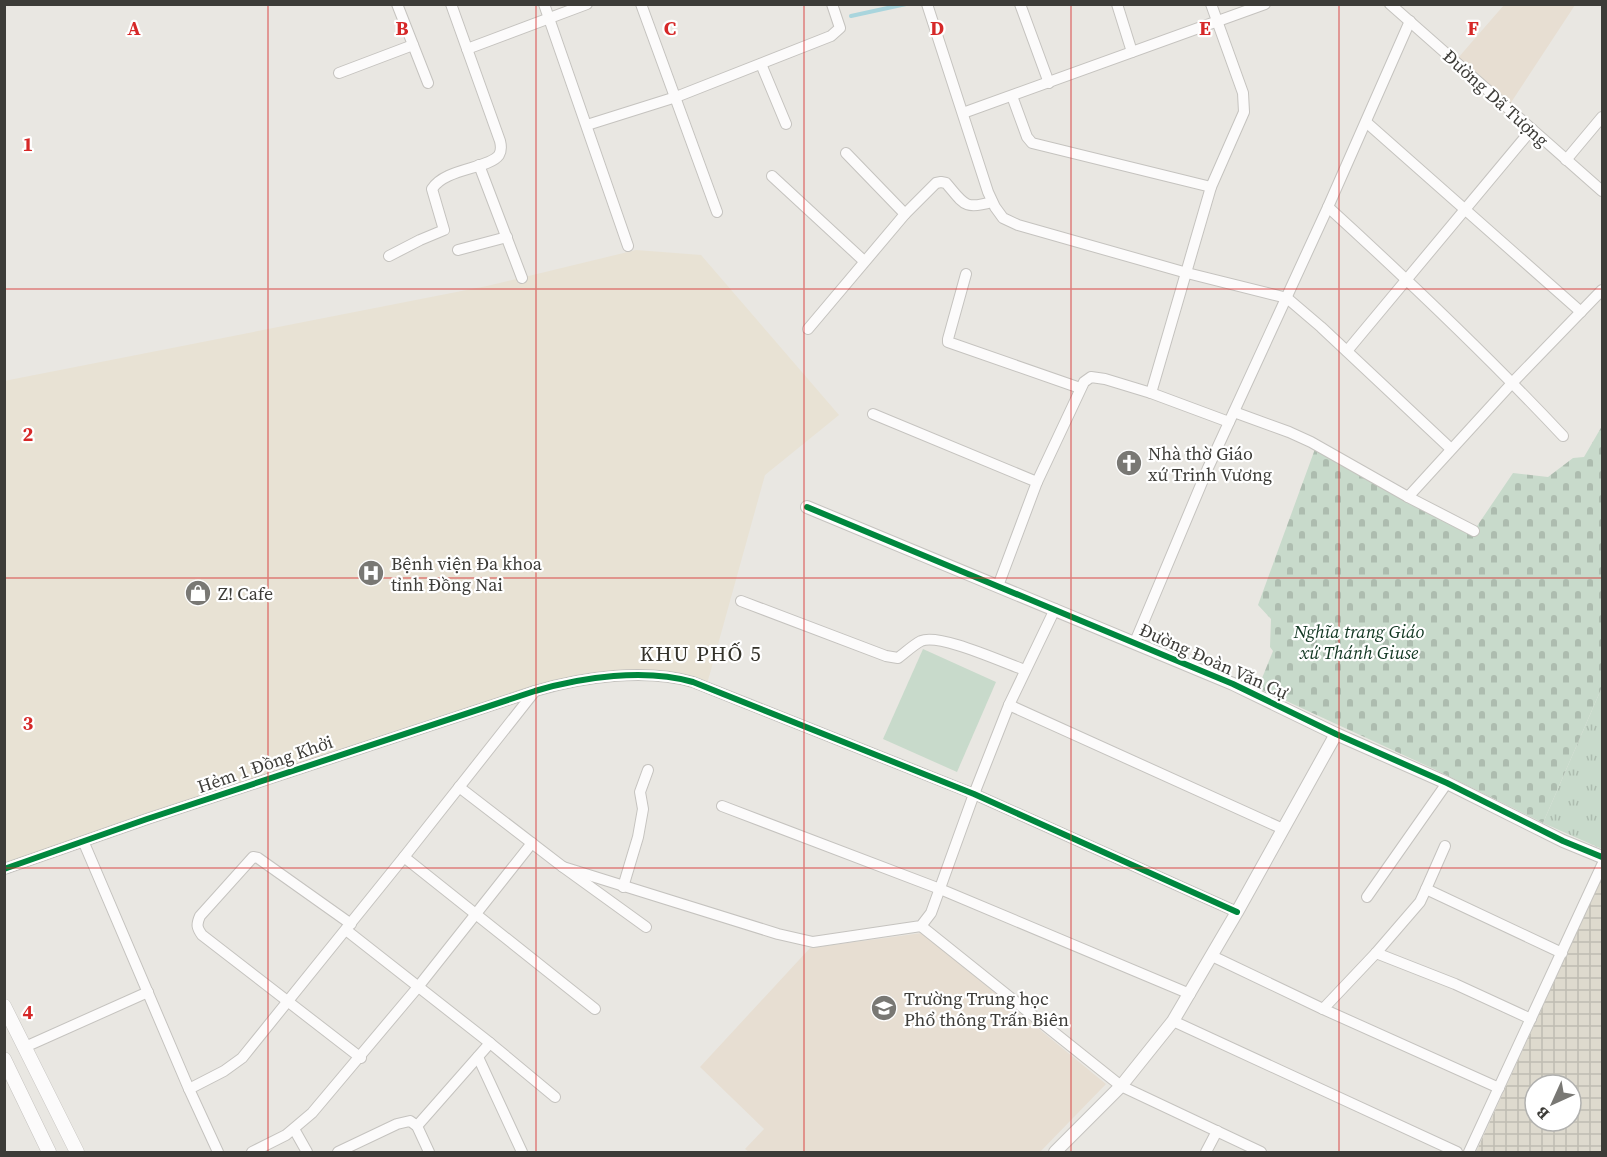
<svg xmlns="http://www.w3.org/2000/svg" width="1607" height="1157" viewBox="0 0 1607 1157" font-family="'Source Serif 4',serif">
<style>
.industrial{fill:url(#industrial-grid);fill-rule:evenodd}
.education{fill:#e7ded2}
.medical{fill:#e8e2d4}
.grass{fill:url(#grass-tufts)}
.cemetery{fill:url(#cemetery-stones)}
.park{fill:#c8dacb}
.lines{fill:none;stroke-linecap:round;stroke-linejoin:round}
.stream{stroke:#a9d5dd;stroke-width:4}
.minor-casing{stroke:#c5c3bf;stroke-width:12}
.tertiary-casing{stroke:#c5c3bf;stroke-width:14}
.secondary-casing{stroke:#c5c3bf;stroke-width:15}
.minor{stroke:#fcfbfb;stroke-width:10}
.tertiary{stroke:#fcfbfb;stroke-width:12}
.secondary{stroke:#fcfbfb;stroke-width:14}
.cycleway-casing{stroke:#fff;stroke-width:10}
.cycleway{stroke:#00873e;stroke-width:6}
.grid{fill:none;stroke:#d62828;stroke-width:1.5;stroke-opacity:0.55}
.labels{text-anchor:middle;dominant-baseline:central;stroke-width:4.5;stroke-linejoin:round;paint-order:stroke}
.street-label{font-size:18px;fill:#3d3c38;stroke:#fff}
.poi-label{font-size:18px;fill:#3d3c38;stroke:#fff;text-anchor:start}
.park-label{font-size:18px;font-style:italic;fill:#103621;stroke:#fff}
.quarter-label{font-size:21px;letter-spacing:1.5px;fill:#34322a;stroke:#fff}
.grid-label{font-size:20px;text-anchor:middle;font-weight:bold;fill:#d62828;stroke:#fff;stroke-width:4.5;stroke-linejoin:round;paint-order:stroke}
</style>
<defs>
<pattern id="industrial-grid" width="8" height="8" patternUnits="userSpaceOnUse" patternTransform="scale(1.5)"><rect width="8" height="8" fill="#dedace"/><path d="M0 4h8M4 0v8" fill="none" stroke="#bfbcb2"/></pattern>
<pattern id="grass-tufts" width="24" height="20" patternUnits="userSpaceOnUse" patternTransform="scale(1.5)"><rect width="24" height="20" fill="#c8dacb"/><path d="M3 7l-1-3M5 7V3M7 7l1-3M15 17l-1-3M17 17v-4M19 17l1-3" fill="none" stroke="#adbcaf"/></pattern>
<pattern id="cemetery-stones" width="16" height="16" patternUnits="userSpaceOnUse" patternTransform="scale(1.5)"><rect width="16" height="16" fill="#c8dacb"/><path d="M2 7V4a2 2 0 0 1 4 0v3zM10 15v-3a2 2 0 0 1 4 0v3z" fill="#adbcaf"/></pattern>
</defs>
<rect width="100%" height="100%" fill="#e9e7e2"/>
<path class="industrial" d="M1602,877V1152H1476ZM1535,1085H1571V1121H1535Z"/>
<g class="education">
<path d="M1504,5H1575L1510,104L1458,58Z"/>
<path d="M922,933L1106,1084L1040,1152H749L745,1149L764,1129L700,1067L810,948Z"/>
</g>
<path class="medical" d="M636,250L701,255L839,415L765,475L707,684L680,673L661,672L582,675L557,680L431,719L5,864L4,381L487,286Z"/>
<path class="grass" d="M1602,687V849L1543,823Z"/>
<path class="cemetery" d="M1602,426V687L1543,823L1438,771L1258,688L1273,651L1270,647L1271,619L1258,605L1315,449L1471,535L1513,473L1548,477L1573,458L1584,457Z"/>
<path class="park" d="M923,649L996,682L957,772L883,739Z"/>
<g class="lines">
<path class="stream" d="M851,16L906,4"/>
<g class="minor-casing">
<g id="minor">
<path d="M397,4L428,83"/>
<path d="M544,4L628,246"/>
<path d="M641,4L717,212"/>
<path d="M927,4L988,192L995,207L1003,218L1018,225L1187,273L1287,298L1321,327L1451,449"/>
<path d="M1020,4L1049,83"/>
<path d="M1117,4L1132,52"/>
<path d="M1390,4L1602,191"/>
<path d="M467,49L587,4"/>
<path d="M761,64L786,124"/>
<path d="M339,73L413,45"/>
<path d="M1012,96L1027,137L1032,143L1211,187"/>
<path d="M963,113L1265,4"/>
<path d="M1366,122L1581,312"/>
<path d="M587,125L676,97L831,36L840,28L832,4"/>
<path d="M846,153L905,214"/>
<path d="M1566,160L1602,117"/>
<path d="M479,165L522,278"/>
<path d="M772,176L864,261"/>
<path d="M1328,207C1409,281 1488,356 1563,436"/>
<path d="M458,250L507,237"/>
<path d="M389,256L420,240L444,230L432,189C445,168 489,169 499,155C502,150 501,145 500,141L451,4"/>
<path d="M966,274L948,339V342L1080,388"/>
<path d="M808,329L905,214L936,183L941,182L946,183C964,204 964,210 992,202"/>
<path d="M1347,351L1532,129"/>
<path d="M1151,393L1211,187L1244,112L1243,93L1211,4"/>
<path d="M1234,412L1289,432L1311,442L1408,497L1474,531"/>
<path d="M873,414L1037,482"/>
<path d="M1408,497L1513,382L1602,290"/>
<path d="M998,586L1037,482L1084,382L1091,377L1105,379L1151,393L1229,422"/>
<path d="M741,601L886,656L898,658C905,653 913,645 921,641C940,633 1004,663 1025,670"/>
<path d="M1135,642L1208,468L1328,207L1410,21"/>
<path d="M1009,705L1283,829"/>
<path d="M459,787L563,867L646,927"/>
<path d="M722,806L940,889L1190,994"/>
<path d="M84,843L189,1089L218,1152"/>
<path d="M404,857L595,1009"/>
<path d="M563,867L778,934L813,942L921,926L931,913L974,794L1009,705L1055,609"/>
<path d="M4,869L147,819L535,691C582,677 645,668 693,682L974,794L1237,912"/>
<path d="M623,887L638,837L643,809L640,792L648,770"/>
<path d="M1426,889L1445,846"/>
<path d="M1367,897L1447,783"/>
<path d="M351,924L258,858L253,857L200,916C196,925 197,928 202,935L361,1058"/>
<path d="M921,926L1121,1086L1261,1152"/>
<path d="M346,930L490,1043L555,1097"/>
<path d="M1376,953L1455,984L1531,1019"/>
<path d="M1212,956L1323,1009L1499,1088"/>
<path d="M1323,1009L1376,953L1420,902L1426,889L1562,953"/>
<path d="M1173,1021L1457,1152"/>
<path d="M25,1047L148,992"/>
<path d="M478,1057L522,1152"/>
<path d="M189,1089L224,1071L242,1058L404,857L535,691"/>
<path d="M417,1126L490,1043"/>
<path d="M294,1129L307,1152"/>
<path d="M252,1152L286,1135L312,1113L418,987L532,843"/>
<path d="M338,1152L397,1124L410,1121L417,1126L429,1152"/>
<path d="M1206,1152L1217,1131"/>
<path d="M1469,1152L1602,865"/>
</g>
</g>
<g class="tertiary-casing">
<g id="tertiary">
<path d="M807,507L1233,684L1336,734L1447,783L1563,841L1602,857"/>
<path d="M1055,1152L1121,1086L1173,1021L1237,912L1336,734"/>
</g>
</g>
<g class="secondary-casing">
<g id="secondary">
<path d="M4,1006L77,1152"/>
<path d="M4,1059L49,1152"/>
</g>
</g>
<use href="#minor" class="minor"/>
<use href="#tertiary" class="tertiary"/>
<use href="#secondary" class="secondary"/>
<g class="cycleway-casing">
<g id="cycleway">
<path d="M807,507L1233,684L1336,734L1447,783L1563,841L1602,857"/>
<path d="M4,869L147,819L535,691C582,677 645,668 693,682L974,794L1237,912"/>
</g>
</g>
<use href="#cycleway" class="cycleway"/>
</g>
<path class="grid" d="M268,4V1152M536,4V1152M804,4V1152M1071,4V1152M1339,4V1152M4,289H1602M4,578H1602M4,868H1602"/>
<defs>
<g id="church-disc" transform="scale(1.35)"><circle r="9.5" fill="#797874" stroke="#fff"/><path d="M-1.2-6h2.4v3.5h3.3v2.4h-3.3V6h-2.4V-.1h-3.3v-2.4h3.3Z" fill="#fff"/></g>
<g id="hospital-disc" transform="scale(1.35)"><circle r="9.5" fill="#797874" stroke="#fff"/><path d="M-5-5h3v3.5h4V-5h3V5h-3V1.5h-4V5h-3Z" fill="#fff"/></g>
<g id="shop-disc" transform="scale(1.35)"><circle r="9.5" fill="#797874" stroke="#fff"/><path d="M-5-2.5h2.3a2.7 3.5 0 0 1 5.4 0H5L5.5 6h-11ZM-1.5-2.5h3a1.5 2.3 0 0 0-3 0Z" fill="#fff"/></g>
<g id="school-disc" transform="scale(1.35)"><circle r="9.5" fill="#797874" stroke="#fff"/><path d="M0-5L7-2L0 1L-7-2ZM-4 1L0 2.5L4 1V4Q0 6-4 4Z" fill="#fff"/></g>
</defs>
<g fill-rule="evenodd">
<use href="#church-disc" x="1129" y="463"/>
<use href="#hospital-disc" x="371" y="573"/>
<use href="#shop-disc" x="198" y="593"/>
<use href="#school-disc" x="884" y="1008"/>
</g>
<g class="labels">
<g class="street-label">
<text transform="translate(1496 98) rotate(42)">Đường Dã Tượng</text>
<text transform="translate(1214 661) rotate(24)">Đường Đoàn Văn Cự</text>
<text transform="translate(265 764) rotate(-19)">Hẻm 1 Đồng Khởi</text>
</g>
<g class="poi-label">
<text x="1148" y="453">Nhà thờ Giáo<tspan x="1148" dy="21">xứ Trinh Vương</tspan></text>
<text x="391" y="563">Bệnh viện Đa khoa<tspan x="391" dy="21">tỉnh Đồng Nai</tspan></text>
<text x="218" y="593">Z! Cafe</text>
<text x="904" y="998">Trường Trung học<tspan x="904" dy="21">Phổ thông Trấn Biên</tspan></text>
</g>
<g class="park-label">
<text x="1359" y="631">Nghĩa trang Giáo<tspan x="1359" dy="21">xứ Thánh Giuse</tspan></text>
</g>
<g class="quarter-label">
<text x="701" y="653">KHU PHỐ 5</text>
</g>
</g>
<g class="grid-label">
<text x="134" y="35">A</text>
<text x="402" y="35">B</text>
<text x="670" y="35">C</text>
<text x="937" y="35">D</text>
<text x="1205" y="35">E</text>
<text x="1473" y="35">F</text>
<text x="28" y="151">1</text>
<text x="28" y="441">2</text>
<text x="28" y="730">3</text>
<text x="28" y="1019">4</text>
</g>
<rect width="1607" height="1157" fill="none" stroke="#3d3c38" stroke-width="12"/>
<g transform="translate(1553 1103) rotate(225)"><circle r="28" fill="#ffffff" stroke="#b1b1af" stroke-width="1.5"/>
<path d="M0-4.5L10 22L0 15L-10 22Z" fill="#797874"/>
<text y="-9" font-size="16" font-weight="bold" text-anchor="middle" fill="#3d3c38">B</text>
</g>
</svg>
